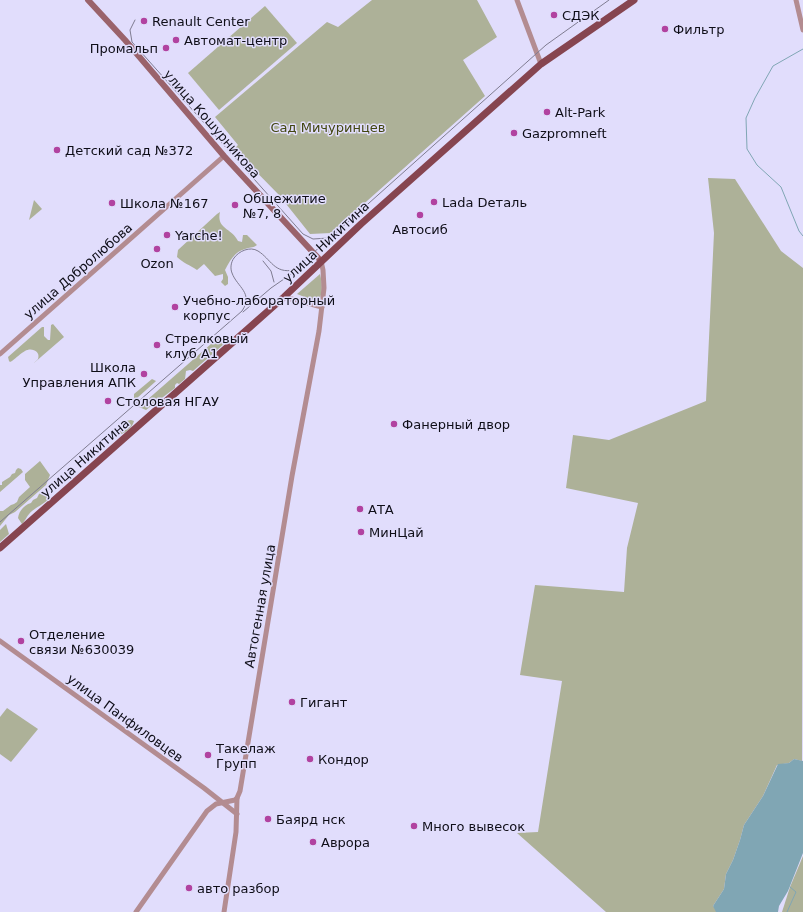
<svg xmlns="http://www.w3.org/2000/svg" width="803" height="912" viewBox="0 0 803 912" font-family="'DejaVu Sans',sans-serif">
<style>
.green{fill:#adb198}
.water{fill:#80a6b4}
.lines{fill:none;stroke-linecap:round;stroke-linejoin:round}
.stream{stroke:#80a6b4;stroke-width:1}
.tertiary{stroke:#b38c91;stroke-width:5}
.secondary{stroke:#9a636b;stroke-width:6}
.primary{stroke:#864550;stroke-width:7}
.tram{stroke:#7f7c91;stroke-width:1}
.poi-dot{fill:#b142a0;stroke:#e1ddfc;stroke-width:1.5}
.labels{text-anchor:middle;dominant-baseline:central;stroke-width:3;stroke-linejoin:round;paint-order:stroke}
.poi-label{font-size:13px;fill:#0f0e18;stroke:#e1ddfc;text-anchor:start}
.street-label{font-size:13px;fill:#0f0e18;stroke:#e1ddfc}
.park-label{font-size:13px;fill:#41460f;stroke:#e1ddfc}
</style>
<rect width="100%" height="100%" fill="#e1ddfc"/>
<g class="green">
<path d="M372,0H477L497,37L463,60L485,96L331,233L310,234L279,195L234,149L238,145L215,117L327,22L338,27Z"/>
<path d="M265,6L297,43L219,110L188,73Z"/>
<path d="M708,178L735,179L781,251L803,268L802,761L794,759L789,763L777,765L763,796L744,825L740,840L733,860L726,874L724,889L713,906L718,912H606L517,833L538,832L562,681L520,675L535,585L624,592L627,548L638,503L566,488L573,435L609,440L706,401L714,233Z"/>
<path d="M34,200L42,209L29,220Z"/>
<path d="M220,212C216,229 232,228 238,241L242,242L243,235H247L257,245C253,248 250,247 245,249C234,252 230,261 225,270L228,277V284L225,286L221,282L223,279V274L215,276L204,264L197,270C190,265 183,263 177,257L178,250L217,214Z"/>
<path d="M320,274C322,282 324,295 317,302L297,294Z"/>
<path d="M53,324L64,337L34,363C35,362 37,360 38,359C41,351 31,347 25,351C21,353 16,358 12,361L10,362L9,361L8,357L42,327H44V336L48,340H50L51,325Z"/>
<path d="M219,337L224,339L225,343L193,371L190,370L186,371L185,379L179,384L177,383L175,385V388L146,410L139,407Z"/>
<path d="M152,379L156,381L155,382L136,399L134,398V394Z"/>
<path d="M131,420L134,421C132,429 123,435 116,435L114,432V429L119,428L126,421Z"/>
<path d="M40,461L50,475L46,485L15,512L9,515L0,526V511H3L11,505L14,504L17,502L19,497L30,487L25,480V474Z"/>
<path d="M18,468L21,469L23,472L0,492V485H2V482L10,477L12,474L15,473L16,470Z"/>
<path d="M42,492L48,493L50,497C45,504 38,506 32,511C27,515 26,520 22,524L18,518C19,511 24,505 31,503L33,500L37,498L39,494Z"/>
<path d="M6,524L9,534L0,542V530Z"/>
<path d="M7,708L38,729L11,762L0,754V717Z"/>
<path d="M803,856V912H782L790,887Z"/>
</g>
<path class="water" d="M794,759L803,761V853L788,891L779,906L778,912H716L713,906L724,889L726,874L733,860L740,840L744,825L763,796L778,764L789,763Z"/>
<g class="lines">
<g class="stream">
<path d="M803,49L773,66L755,98L746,118L747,149L757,165L781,187L799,231L803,236"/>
<path d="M787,912L796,892L790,887"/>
</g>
<g class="tertiary">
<path d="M517,0L541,64"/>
<path d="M796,0L803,30"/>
<path d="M284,297L322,307"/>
<path d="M0,354L224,156"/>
<path d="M0,641L107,718L204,788L237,814"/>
<path d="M136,912L207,811L216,804L235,800L237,798L240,791L292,476L319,331L324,288L323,270L321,261"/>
<path d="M224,912L236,832L237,798"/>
</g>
<path class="secondary" d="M88,0L125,40L224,156L321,261"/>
<path class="primary" d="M0,548L284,297L361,224L541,64L634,0"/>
<g class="tram">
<path d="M135,20L130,30L132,42L303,234L313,239L329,238"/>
<path d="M263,261L271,271L274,282"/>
<path d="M243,312L271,288L297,270"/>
<path d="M0,522L242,311C254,293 237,287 232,273C230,268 231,262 234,258C239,251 250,246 258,251C271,259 274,274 294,270L546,45L609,0"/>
</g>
</g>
<g class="poi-dot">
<circle cx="554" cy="15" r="4"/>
<circle cx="144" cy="21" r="4"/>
<circle cx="665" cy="29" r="4"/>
<circle cx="176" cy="40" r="4"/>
<circle cx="166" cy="48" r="4"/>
<circle cx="547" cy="112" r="4"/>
<circle cx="514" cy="133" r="4"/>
<circle cx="57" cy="150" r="4"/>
<circle cx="434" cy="202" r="4"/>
<circle cx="112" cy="203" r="4"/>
<circle cx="235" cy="205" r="4"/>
<circle cx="420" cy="215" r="4"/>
<circle cx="167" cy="235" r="4"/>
<circle cx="157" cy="249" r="4"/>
<circle cx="175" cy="307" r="4"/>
<circle cx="157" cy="345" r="4"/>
<circle cx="144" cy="374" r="4"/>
<circle cx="108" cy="401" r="4"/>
<circle cx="394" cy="424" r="4"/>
<circle cx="360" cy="509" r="4"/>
<circle cx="361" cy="532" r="4"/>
<circle cx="21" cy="641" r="4"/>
<circle cx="292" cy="702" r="4"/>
<circle cx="208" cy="755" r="4"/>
<circle cx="310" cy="759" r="4"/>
<circle cx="268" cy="819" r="4"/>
<circle cx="414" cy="826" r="4"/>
<circle cx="313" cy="842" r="4"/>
<circle cx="189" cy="888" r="4"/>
</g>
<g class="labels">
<g class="poi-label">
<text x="562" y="15">СДЭК</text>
<text x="152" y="21">Renault Center</text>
<text x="673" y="29">Фильтр</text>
<text x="184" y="40">Автомат-центр</text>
<text x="158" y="48" text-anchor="end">Промальп</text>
<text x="555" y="112">Alt-Park</text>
<text x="522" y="133">Gazpromneft</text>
<text x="65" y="150">Детский сад №372</text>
<text x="243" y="198">Общежитие<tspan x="243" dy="15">№7, 8</tspan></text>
<text x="442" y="202">Lada Dеталь</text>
<text x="120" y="203">Школа №167</text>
<text x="420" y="229" text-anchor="middle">Автосиб</text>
<text x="175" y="235">Yarche!</text>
<text x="157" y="263" text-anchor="middle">Ozon</text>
<text x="183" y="300">Учебно-лабораторный<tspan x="183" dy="15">корпус</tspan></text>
<text x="165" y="338">Стрелковый<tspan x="165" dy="15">клуб А1</tspan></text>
<text x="136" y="367" text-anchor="end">Школа<tspan x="136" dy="15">Управления АПК</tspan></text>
<text x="116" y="401">Столовая НГАУ</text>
<text x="402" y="424">Фанерный двор</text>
<text x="368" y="509">АТА</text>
<text x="369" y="532">МинЦай</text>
<text x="29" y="634">Отделение<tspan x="29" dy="15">связи №630039</tspan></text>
<text x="300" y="702">Гигант</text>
<text x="216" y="748">Такелаж<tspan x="216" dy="15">Групп</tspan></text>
<text x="318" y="759">Кондор</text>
<text x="276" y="819">Баярд нск</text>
<text x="422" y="826">Много вывесок</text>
<text x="321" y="842">Аврора</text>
<text x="197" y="888">авто разбор</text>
</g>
<g class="street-label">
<text transform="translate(212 124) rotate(49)">улица Кошурникова</text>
<text transform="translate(326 242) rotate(-43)">улица Никитина</text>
<text transform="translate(78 271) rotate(-41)">улица Добролюбова</text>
<text transform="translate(85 458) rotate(-41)">улица Никитина</text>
<text transform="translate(260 606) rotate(-80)">Автогенная улица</text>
<text transform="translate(125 718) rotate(36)">улица Панфиловцев</text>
</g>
<g class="park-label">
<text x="328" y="127">Сад Мичуринцев</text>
</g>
</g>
</svg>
